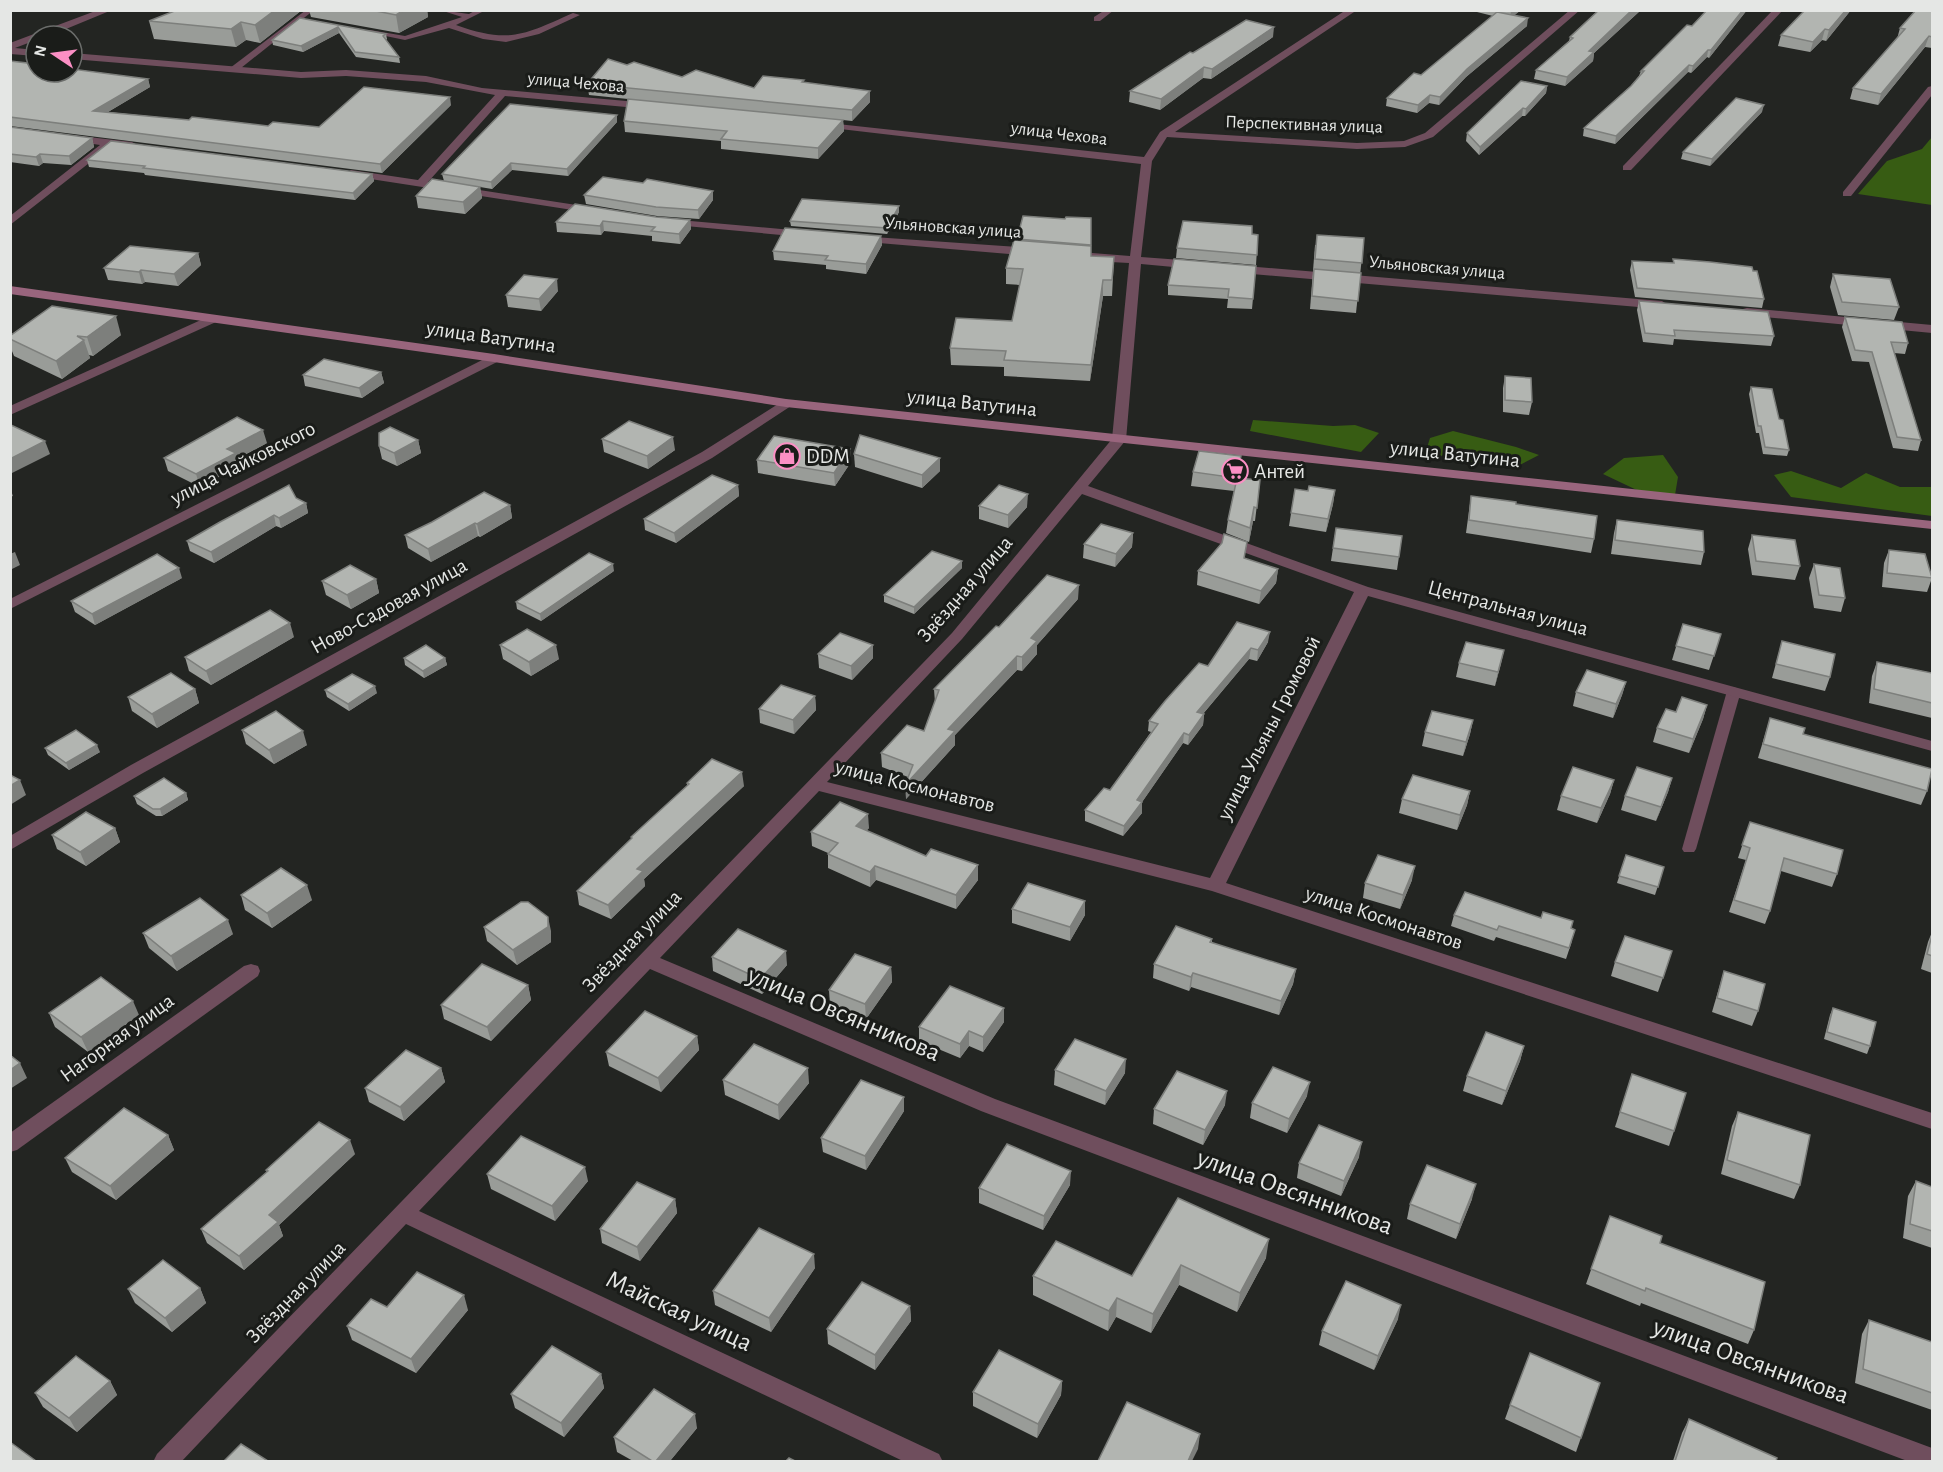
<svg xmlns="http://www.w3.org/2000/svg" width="1943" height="1472" viewBox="0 0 1943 1472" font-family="'Alegreya Sans',sans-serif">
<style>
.forest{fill:#375c13}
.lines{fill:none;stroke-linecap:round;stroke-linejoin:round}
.service{fill:#6f4e5d;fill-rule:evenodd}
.minor{fill:#6f4e5d;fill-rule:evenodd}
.secondary{fill:#99657d;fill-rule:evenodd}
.wall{fill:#999c98}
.shaded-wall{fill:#7d7f7c}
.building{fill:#b2b5b1;stroke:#7d7f7c;stroke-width:1.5}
.labels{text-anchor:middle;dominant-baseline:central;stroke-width:6;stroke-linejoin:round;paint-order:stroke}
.far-street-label{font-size:18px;fill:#e5e7e5;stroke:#1a1c19}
.street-label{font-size:21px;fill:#e5e7e5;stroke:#1a1c19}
.poi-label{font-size:21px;fill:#e5e7e5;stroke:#1a1c19;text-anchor:start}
.near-street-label{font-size:26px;fill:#e5e7e5;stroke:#1a1c19}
</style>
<rect width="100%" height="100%" fill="#232522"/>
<g class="forest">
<path d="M1932,137V205L1858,194L1887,161L1922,149Z"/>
<path d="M1253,420L1333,426L1355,425L1379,433L1361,452L1250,431Z"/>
<path d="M1453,431L1516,447L1539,455L1518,466L1458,461L1426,451L1430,438Z"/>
<path d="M1663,455L1678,477L1675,495L1643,493L1603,474L1624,458Z"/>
<path d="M1791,471L1841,488L1866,473L1900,487H1932V516L1791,497L1774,475Z"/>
</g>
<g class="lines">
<g class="service">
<path d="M306,10H314L236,72H230V68Z"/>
<path d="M440,10L469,14L476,10H486L456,25C509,44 524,35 573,13L580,15L539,34L506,42L483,39L449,28L405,40L366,32L370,30L405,36L462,17Z"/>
<path d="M1105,10H1114L1100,21H1094V17Z"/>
<path d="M1734,687L1741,691L1696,849L1694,852H1684L1682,849L1727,691Z"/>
</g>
<g class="minor">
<path d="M98,10H112L49,36H36V40L15,48L36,50V56L10,54V43Z"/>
<path d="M1346,10H1357L1175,132L1357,143L1404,141L1425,133L1570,10H1580L1433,137L1405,147L1357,149L1167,137L1152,161L1141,257L1195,261L1201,265L1195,269L1141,264L1126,440L1088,486L1368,587L1932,741V751L1368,596L1226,883L1932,1113V1129L1212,891L819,791L660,958L995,1099L1932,1448V1462H1910L981,1111L650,969L419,1211L939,1454L943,1462H905L406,1224L181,1462H153L157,1454L952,633L1112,439L1129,263L1092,261L1086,257L1092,253L1130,256L1141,164L823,127L819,126V122L1144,157L1160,132ZM1082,494L1354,592L1210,878L827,782L962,639Z"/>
<path d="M1773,10H1783L1631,170H1623V166Z"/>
<path d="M72,53L301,72L346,70L426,76L482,88L648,103L653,106L648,109L505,96L428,182L596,208V212L592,213L351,176L346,173L351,170L418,180L495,95L426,82L346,76L301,78L72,59Z"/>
<path d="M1932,86V95L1851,196H1843V192L1928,87Z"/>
<path d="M71,135L132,142L137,145L132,148L107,145V149L10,225V216L100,145L67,140V136Z"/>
<path d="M668,219L803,231L809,234L803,237L664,224L662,222Z"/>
<path d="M859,236L1034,248L1040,252L1034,256L855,241L853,239Z"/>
<path d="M1233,265L1662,301L1668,305L1662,309L1229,272L1227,269Z"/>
<path d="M1747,308L1932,325V333L1743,315V309Z"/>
<path d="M212,315L216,316L218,319L216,322L10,415V406Z"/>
<path d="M494,354L500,358L499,361L10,609V599Z"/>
<path d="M786,399L793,403L791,406L712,458L143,773L10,850V836L131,765L702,452Z"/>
<path d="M251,964L258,966L260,971L258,976L17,1150L10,1152V1133L244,966Z"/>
</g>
<path class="secondary" d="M10,286L494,354L786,399L1932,521V529L786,407L494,362L10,294Z"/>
</g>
<g class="wall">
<path d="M302,10L260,43L246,40L236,47L154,39L149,21Z"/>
<path d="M309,10H427L428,17L399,33L311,17Z"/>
<path d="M1469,10H1521L1514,15L1527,26L1466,77L1439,105L1429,103L1417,113L1386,106L1387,98L1421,75L1493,16Z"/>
<path d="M1599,10H1641L1594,53L1593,61L1565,86L1534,79L1536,70L1569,41L1570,37Z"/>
<path d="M1747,10L1709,58L1707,57L1691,73L1688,72L1615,144L1583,136L1584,128L1631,86L1639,76L1641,71L1692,26Z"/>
<path d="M1805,10H1851L1826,41L1822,40L1810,52L1778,46L1781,35Z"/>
<path d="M1932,10V48L1925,47L1878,105L1850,99L1853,88L1897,39L1900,28Z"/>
<path d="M300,18L386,34L387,39L386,40L399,57L400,63L356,57L339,33L303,52L273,45L272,40Z"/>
<path d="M1273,37L1211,79L1203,78L1160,110L1129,102L1130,91L1193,53Z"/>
<path d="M10,61L148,79L150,87L108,112L189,120L268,126L319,127L451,105L382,173L10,126Z"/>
<path d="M627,65L682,77L754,88L804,83L870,102L852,121L843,120L844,131L818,159L721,149V141L625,132L624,121L628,99L589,95L587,84Z"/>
<path d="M1547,86L1546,93L1525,116H1522L1479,155L1466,141L1467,133Z"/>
<path d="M1762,112L1710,166L1681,159L1683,152Z"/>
<path d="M617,115V122L568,176L512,170L492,189L480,187L482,198L465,214L418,208L416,196L444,181L442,174Z"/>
<path d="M10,127L92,138L94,147L71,165L43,163L39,166L10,162Z"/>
<path d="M87,160L372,174L374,181L355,200L145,175L144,173L89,167Z"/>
<path d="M584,195L713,200L699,219L657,216L586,204Z"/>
<path d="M899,212L887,234L791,226L790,221Z"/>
<path d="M656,217L690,220L691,229L680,244L652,241V236L604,231L601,235L557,232L556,222Z"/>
<path d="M1091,218V256L1114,257L1112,296H1103L1090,381L1004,376V367L951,365L950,348L1012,321L1020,285L1006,284V268L1017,239L1065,219Z"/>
<path d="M1252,234L1258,235L1256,265L1176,258L1177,248Z"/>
<path d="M881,236L882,245L866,274L826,269V265L774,260L773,251Z"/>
<path d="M1364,238L1356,313L1310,309L1315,245Z"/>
<path d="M198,253L201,265L178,286L145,282L142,284L108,280L104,268Z"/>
<path d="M1673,259L1753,271L1764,299L1762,308L1635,297L1630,270L1632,261L1673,263Z"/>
<path d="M1256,266L1252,309L1227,308L1228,299L1168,295V285Z"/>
<path d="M1833,274L1899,307L1894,320L1838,315L1830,287Z"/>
<path d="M558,291L541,311L508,307L506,295Z"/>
<path d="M1639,301L1774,336L1771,346L1674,339L1673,345L1643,342L1637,310Z"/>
<path d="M1845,317L1908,343L1905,354L1894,353L1921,440L1918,451L1893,448L1869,362L1852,361L1842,327Z"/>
<path d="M121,335L93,356L89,355L90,358L62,379L14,356L10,346V336Z"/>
<path d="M381,372L384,383L362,398L305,386L303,375Z"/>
<path d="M1505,376L1532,402L1529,415L1503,412V388Z"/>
<path d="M1751,387L1779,419L1789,450L1787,456L1763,454L1759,433H1756L1749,394Z"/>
<path d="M602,439L675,450L648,469L604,452Z"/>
<path d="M418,440L421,453L397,466L382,459L379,446Z"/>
<path d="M267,443L237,459L239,466L200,487L168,471L164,458Z"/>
<path d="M850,449L851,462L835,486L758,473L757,460Z"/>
<path d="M854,454L940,458V471L922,488L855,467Z"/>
<path d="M1241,456L1238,478L1260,480L1255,521H1253L1249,542L1226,533L1228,520L1234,491L1191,486L1193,472Z"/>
<path d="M738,485L739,496L676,543L645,530L644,519Z"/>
<path d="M1295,489L1308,491L1335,490L1333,504L1326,532L1289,526Z"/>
<path d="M1471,496L1516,504L1594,539L1591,553L1466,533Z"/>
<path d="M296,498L306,503L308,513L281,528L276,526L214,563L190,551L187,541Z"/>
<path d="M510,505L512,518L480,537L478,536L431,562L408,548L405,535Z"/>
<path d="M979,506L1027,507L1008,528L979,519Z"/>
<path d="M1617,520L1704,552L1701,565L1611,554L1614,533Z"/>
<path d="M1336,528L1402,536L1397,570L1331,561Z"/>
<path d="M1133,533L1132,547L1115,567L1083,558L1084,544Z"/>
<path d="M1752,535L1800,566L1795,580L1752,575L1748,549Z"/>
<path d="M1889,550L1932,578L1927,592L1882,587L1884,563Z"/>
<path d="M1245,559L1278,569L1276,583L1259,604L1197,585L1198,571Z"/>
<path d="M962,561V568L914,614L884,602V595Z"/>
<path d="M1814,564L1845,598L1841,612L1814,608L1809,578Z"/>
<path d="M614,571L541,621L517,609L516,602Z"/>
<path d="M182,578L95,625L75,612L71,601Z"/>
<path d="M376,579L379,593L351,609L326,595L322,581Z"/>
<path d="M1078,599L1037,645V654L1022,671L1017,670L955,735V745L906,799L908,777L882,767L881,753L924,731L935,703L934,689L999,627Z"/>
<path d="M1237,622L1268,642L1257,661L1249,659L1203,714H1204L1203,725L1188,745L1183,743L1142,802V813L1123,836L1085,821V810L1110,790L1151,732L1148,731L1149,721L1208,666Z"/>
<path d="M1683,624L1721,634L1709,670L1672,660Z"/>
<path d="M294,637L211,685L189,671L185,657Z"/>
<path d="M1782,641L1830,677L1825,691L1772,678Z"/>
<path d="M500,645L559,659L531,676L503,659Z"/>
<path d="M873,645V658L852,680L819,668L818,654Z"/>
<path d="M1504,650L1495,686L1456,677L1459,663Z"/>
<path d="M404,658H445L447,665L424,678L405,665Z"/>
<path d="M1877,662L1932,673V718L1869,703L1872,676Z"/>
<path d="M1626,682L1622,695L1613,718L1573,706L1576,692Z"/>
<path d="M195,689L199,703L157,728L132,711L128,697Z"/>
<path d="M325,690L377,693L349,711L327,697Z"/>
<path d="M815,696L816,710L794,734L760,723L759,709Z"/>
<path d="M1707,705L1703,719L1689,753L1653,742L1657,728L1676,712Z"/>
<path d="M1770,718L1927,791L1921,805L1758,758Z"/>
<path d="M1473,720L1470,734L1463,756L1422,746L1425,732Z"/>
<path d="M242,730L307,745L274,764L246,744Z"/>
<path d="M45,748L100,752L69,770L48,755Z"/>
<path d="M1672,778L1668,792L1656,821L1621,810L1625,796Z"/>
<path d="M1614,780L1610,794L1597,823L1557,810L1561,796Z"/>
<path d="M687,783L744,786L644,879L645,886L611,919L579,905L577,891L631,839V837L687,786Z"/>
<path d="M1470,791L1467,805L1457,830L1399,813L1402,799Z"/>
<path d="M186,793L188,800L162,816H156L137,804L134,796Z"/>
<path d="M1750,822L1837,874L1832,887L1781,871L1770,911L1765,924L1729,912L1746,860L1738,858Z"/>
<path d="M115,828L120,842L86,866L57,849L52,835Z"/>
<path d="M869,828L866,831L926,856L978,865V880L956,909L876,880L870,887L828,868V853L812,846L811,832Z"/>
<path d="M1626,855L1664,867L1655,895L1617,883Z"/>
<path d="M1412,880L1400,909L1363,898L1365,883Z"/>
<path d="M241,895L312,900L272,928L245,910Z"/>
<path d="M1085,901V915L1070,941L1012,923V909Z"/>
<path d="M1454,915L1571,928L1572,941L1566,959L1496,937L1494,941L1451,926Z"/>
<path d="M484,927L551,931V942L517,965L487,941Z"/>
<path d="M1932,932V973L1921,969L1928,942Z"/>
<path d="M143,933L233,934L177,971L149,948Z"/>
<path d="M1212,939V943L1296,969L1293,984L1279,1015L1191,987L1189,991L1153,978L1154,964Z"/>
<path d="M1672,951L1658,992L1611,976L1615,962Z"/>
<path d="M712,957L787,965L762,994L713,971Z"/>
<path d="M891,967L892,982L866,1019L830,1005L829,990Z"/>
<path d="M1724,971L1758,1011L1752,1026L1712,1012Z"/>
<path d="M528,985L531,1000L491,1041L444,1019L441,1005Z"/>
<path d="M1833,1008L1870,1046L1867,1054L1824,1039L1830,1015Z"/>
<path d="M49,1013L139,1015L88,1052L55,1027Z"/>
<path d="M1004,1022L983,1052L969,1046L960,1058L919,1041V1027Z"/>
<path d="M697,1036L699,1050L661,1092L609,1066L606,1052Z"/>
<path d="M1524,1046L1520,1061L1502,1105L1463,1091L1467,1076Z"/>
<path d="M441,1068L445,1082L404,1121L369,1102L365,1088Z"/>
<path d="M1055,1070L1125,1073L1105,1105L1054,1085Z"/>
<path d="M1632,1074L1674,1131L1669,1146L1615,1127Z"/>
<path d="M723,1080L809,1083L779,1120L725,1095Z"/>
<path d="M1307,1096L1287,1133L1250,1118L1252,1103Z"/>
<path d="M904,1097V1111L866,1170L823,1152L821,1138Z"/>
<path d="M1225,1105L1203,1145L1153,1124L1154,1109Z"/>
<path d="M1738,1112L1800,1185L1794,1199L1721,1174L1732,1126Z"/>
<path d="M168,1135L174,1150L116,1200L72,1172L65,1158Z"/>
<path d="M355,1154L279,1225L283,1236L244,1270L207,1243L201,1229L267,1173L266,1170Z"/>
<path d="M1359,1157L1341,1196L1297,1178L1299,1163Z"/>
<path d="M487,1174L588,1181L555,1221L491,1189Z"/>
<path d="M1916,1181L1932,1187V1248L1903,1238L1908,1196Z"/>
<path d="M1070,1185L1043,1230L979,1203V1188Z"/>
<path d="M1178,1198L1266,1258L1237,1312L1179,1285L1151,1333L1116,1317L1108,1331L1033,1295V1276H1132Z"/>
<path d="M675,1199L677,1213L640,1261L602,1243L600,1229Z"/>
<path d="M1472,1199L1456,1239L1407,1219L1410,1204Z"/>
<path d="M1610,1216L1660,1243L1754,1330L1748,1344L1641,1303L1640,1306L1586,1284Z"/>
<path d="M815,1268L771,1332L715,1305L713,1291Z"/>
<path d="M200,1288L206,1303L172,1332L135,1303L128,1289Z"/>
<path d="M910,1306L911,1321L875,1370L828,1344L827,1329Z"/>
<path d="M387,1307L468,1310L416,1373L352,1340L347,1326Z"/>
<path d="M1398,1319L1374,1370L1319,1345L1322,1331Z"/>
<path d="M1869,1320L1932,1342V1410L1855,1383L1862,1334Z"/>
<path d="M601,1374L604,1388L564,1437L515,1408L511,1394Z"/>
<path d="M110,1381L117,1395L77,1432L43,1407L35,1393Z"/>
<path d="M1062,1381L1061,1395L1037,1438L973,1406V1392Z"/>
<path d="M1600,1383L1576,1452L1505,1419L1510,1405Z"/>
<path d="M1689,1419L1776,1461H1673L1682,1433Z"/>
<path d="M697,1428L670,1461H633L617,1452L614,1437Z"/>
</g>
<g class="shaded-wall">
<path d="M275,10H302L260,43L255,25Z"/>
<path d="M404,10H427L428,17L399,33L396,15Z"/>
<path d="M1511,10H1521L1510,19Z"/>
<path d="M1632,10H1641L1594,53L1593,61L1565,86L1567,77L1589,51Z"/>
<path d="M1743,10H1747L1709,58L1711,50Z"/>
<path d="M1846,10H1851L1826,41L1829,30Z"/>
<path d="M1528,18L1527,26L1466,77L1439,105L1440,97L1467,69Z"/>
<path d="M241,22L246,40L236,47L231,29Z"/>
<path d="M338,27L339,33L303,52L301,46Z"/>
<path d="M1274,27L1273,37L1211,79L1212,69Z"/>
<path d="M1825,29L1822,40L1810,52L1813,42Z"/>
<path d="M1929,36L1925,47L1878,105L1881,94Z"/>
<path d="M1708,50L1707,57L1691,73L1693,66Z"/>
<path d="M1689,65L1688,72L1615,144L1616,136Z"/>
<path d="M1204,67L1203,78L1160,110L1161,99Z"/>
<path d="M148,79L150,87L96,119L93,111Z"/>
<path d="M1547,86L1546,93L1525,116L1526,109Z"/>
<path d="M870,91V102L852,121V110Z"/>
<path d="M1430,95L1429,103L1417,113L1418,105Z"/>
<path d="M450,97L451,105L382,173L380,164Z"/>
<path d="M1764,105L1762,112L1710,166L1712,159Z"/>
<path d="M1523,108L1522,116L1479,155L1480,147Z"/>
<path d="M617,115V122L568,176L567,169Z"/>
<path d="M843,120L844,131L818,159V148Z"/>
<path d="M92,138L94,147L71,165L69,156Z"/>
<path d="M40,154L43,163L39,166L36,157Z"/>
<path d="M511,163L512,170L492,189L491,182Z"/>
<path d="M372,174L374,181L355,200L353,193Z"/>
<path d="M480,187L482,198L465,214L463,202Z"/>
<path d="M713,191V200L699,219L698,210Z"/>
<path d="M899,206V212L887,234V228Z"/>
<path d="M690,220L691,229L680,244L679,234Z"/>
<path d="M603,221L604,231L601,235L600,226Z"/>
<path d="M881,236L882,245L866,274V264Z"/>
<path d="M198,253L201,265L178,286L174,274Z"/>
<path d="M141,270L145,282L142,284L139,272Z"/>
<path d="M557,279L558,291L541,311L539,299Z"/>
<path d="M1103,280V296L1090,381L1091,365Z"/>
<path d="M116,316L121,335L93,356L87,337Z"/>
<path d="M84,340L90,358L62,379L56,361Z"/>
<path d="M381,372L384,383L362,398L359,388Z"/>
<path d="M263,430L267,443L237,459L239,466L200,487L196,474L227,449Z"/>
<path d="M673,437L675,450L648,469L647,456Z"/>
<path d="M418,440L421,453L397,466L394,453Z"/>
<path d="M45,441L50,454L10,474V459Z"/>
<path d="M850,449L851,462L835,486L834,473Z"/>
<path d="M1241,456L1240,470L1235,491L1236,478Z"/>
<path d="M940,458V471L922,488V475Z"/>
<path d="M738,485L739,496L676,543L674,533Z"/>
<path d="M10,488L13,496L10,497Z"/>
<path d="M1335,490L1333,504L1326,532L1328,519Z"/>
<path d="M1028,494L1027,507L1008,528V515Z"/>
<path d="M306,503L308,513L281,528L279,518Z"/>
<path d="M510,505L512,518L480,537L477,524Z"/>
<path d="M1254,507L1253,521L1249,542L1250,528Z"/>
<path d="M274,515L276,526L214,563L211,552Z"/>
<path d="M475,523L478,536L431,562L428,549Z"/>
<path d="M1133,533L1132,547L1115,567L1116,554Z"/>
<path d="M15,552L20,565L10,570V554Z"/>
<path d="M962,561V568L914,614V607Z"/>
<path d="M613,564L614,571L541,621L540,614Z"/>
<path d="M179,568L182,578L95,625L92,614Z"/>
<path d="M1278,569L1276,583L1259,604L1261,591Z"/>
<path d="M376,579L379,593L351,609L347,595Z"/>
<path d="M1079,585L1078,599L1037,645V654L1022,671V657L1031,638Z"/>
<path d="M290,623L294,637L211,685L206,671Z"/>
<path d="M1270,632L1268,642L1257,661L1258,650Z"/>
<path d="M556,645L559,659L531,676L529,662Z"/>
<path d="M873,645V658L852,680L851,666Z"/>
<path d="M1251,648L1249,659L1196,722L1197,712Z"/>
<path d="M1504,650L1501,664L1495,686L1498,672Z"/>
<path d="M1017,656V670L955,735V745L906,799L905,785L948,729Z"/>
<path d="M445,658L447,665L424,678L423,671Z"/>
<path d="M1626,682L1622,695L1613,718L1616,704Z"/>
<path d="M375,686L377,693L349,711L348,704Z"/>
<path d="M195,689L199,703L157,728L152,714Z"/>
<path d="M815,696L816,710L794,734L793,720Z"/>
<path d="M1707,705L1703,719L1689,753L1693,739Z"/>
<path d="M1204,714L1203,725L1188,745L1189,735Z"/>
<path d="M1473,720L1470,734L1463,756L1466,742Z"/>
<path d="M303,731L307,745L274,764L269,750Z"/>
<path d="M1184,733L1183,743L1138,808L1142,802V813L1123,836L1124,826L1137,800Z"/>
<path d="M97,745L100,752L69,770L66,763Z"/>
<path d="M742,772L744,786L644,879L645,886L611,919L608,905L637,869Z"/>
<path d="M1672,778L1668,792L1656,821L1661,807Z"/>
<path d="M20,780L26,795L10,805V786Z"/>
<path d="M1614,780L1610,794L1597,823L1601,808Z"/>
<path d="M1470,791L1467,805L1457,830L1460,815Z"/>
<path d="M186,793L188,800L162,816L160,809Z"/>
<path d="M868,814L869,828L856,841V826Z"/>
<path d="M115,828L120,842L86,866L80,852Z"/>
<path d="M978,865V880L956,909V895Z"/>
<path d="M875,866L876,880L870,887V872Z"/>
<path d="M1415,866L1412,880L1400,909L1403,895Z"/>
<path d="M307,885L312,900L272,928L267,913Z"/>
<path d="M1085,901V915L1070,941V927Z"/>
<path d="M548,917L551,931V942L517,965L513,950Z"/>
<path d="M228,920L233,934L177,971L171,956Z"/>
<path d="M786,951L787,965L762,994L760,979Z"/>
<path d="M891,967L892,982L866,1019L865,1004Z"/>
<path d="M1296,969L1293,984L1279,1015L1281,1001Z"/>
<path d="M1193,973L1191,987L1189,991L1191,977Z"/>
<path d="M528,985L531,1000L491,1041L487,1027Z"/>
<path d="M133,1001L139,1015L88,1052L81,1037Z"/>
<path d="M1004,1008V1022L983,1052V1037Z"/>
<path d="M969,1031V1046L960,1058V1044Z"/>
<path d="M697,1036L699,1050L661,1092L658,1078Z"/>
<path d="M1524,1046L1520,1061L1502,1105L1506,1091Z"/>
<path d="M1126,1059L1125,1073L1105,1105L1106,1091Z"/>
<path d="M20,1063L27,1078L10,1089V1070Z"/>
<path d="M441,1068L445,1082L404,1121L400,1107Z"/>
<path d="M808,1068L809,1083L779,1120L778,1105Z"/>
<path d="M1310,1082L1307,1096L1287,1133L1289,1119Z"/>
<path d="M1227,1091L1225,1105L1203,1145L1205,1130Z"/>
<path d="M904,1097V1111L866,1170L865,1156Z"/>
<path d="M168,1135L174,1150L116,1200L110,1186Z"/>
<path d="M350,1140L355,1154L279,1225L283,1236L244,1270L239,1256L269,1215Z"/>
<path d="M1362,1142L1359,1157L1341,1196L1344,1181Z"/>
<path d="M585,1167L588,1181L555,1221L552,1206Z"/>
<path d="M1071,1171L1070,1185L1043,1230L1044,1216Z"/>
<path d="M1476,1184L1472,1199L1456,1239L1460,1224Z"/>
<path d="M675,1199L677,1213L640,1261L637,1247Z"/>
<path d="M1269,1239L1266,1258L1237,1312L1240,1293Z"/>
<path d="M814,1254L815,1268L771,1332L769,1318Z"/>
<path d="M1181,1265L1179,1285L1151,1333L1153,1314Z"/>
<path d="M200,1288L206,1303L172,1332L165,1318Z"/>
<path d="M464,1295L468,1310L416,1373L411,1359Z"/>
<path d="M1117,1298L1116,1317L1108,1331L1109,1311Z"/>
<path d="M1401,1305L1398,1319L1374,1370L1378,1356Z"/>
<path d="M910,1306L911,1321L875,1370V1355Z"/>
<path d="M601,1374L604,1388L564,1437L561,1423Z"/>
<path d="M110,1381L117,1395L77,1432L69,1418Z"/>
<path d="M1062,1381L1061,1395L1037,1438L1038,1424Z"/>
<path d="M695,1414L697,1428L670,1461H656Z"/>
<path d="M1200,1434L1198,1449L1192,1461H1188Z"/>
</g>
<g class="building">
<path d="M177,10H275L255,25L241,22L231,29L149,21Z"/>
<path d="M371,10H404L396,15Z"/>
<path d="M1599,10H1632L1589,51L1594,52L1567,77L1536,70L1573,38L1570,37Z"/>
<path d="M1707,10H1743L1711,50H1708L1693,66L1689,65L1616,136L1584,128L1631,86L1644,71H1641L1687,25L1692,26Z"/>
<path d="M1805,10H1846L1829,30L1825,29L1813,42L1781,35Z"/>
<path d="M1916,10H1932V37L1929,36L1881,94L1853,88L1905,29L1900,28Z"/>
<path d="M1497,12L1528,18L1467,69L1440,97L1430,95L1418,105L1387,98L1414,73L1421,75Z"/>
<path d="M300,18L386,34L383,36L399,57L355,52L338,27L301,46L272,40Z"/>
<path d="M1246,20L1274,27L1212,69L1204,67L1161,99L1130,91L1190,52L1193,53Z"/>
<path d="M608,59L627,65L634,62L682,77L696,70L754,88L763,76L804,80L802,82L870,91L852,110L587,84Z"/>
<path d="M10,61L36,64V72H72V69L148,79L93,111L189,120L192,117L268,126L273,122L319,127L364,87L450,97L380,164L10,117Z"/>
<path d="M1521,81L1547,86L1526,109L1523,108L1480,147L1467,133Z"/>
<path d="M1736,98L1764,105L1712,159L1683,152Z"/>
<path d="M628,99L843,120L818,148L721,139L727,131L624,121Z"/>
<path d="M510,104L617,115L567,169L511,163L491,182L442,174Z"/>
<path d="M10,127L92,138L69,156L40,154L36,157L10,154Z"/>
<path d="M111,141L372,174L353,193L143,168L145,166L87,160Z"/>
<path d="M603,177L643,183L647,179L713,191L698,210L656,207L584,195Z"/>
<path d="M432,179L480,187L463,202L416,196Z"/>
<path d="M802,199L899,206L887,228L790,221Z"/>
<path d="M575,204L656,217L690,220L679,234L651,231L655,227L603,221L600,226L556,222Z"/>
<path d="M1023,216L1065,219L1066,217L1091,218V245L1017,239Z"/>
<path d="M1183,221L1252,226V234L1258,235L1257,255L1177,248Z"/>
<path d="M785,228L881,236L866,264L825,260L828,256L773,251Z"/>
<path d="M1317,235L1364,238L1362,263L1315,259Z"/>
<path d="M1014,240L1091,246V256L1114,257L1112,280H1103L1091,365L1004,360L1006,351L950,348L956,318L1012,321L1023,269L1006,268Z"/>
<path d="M130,246L198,253L174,274L141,270L139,272L104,268Z"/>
<path d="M1174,259L1256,266L1253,299L1228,297L1229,289L1168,285Z"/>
<path d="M1673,259L1710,262L1752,267L1753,271H1757L1764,299L1637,288L1632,261L1674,263Z"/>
<path d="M1314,269L1361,273L1358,301L1312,296Z"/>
<path d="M1833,274L1890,279L1899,307L1842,302Z"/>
<path d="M524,275L557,279L539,299L506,295Z"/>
<path d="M1639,301L1768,312L1774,336L1674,330L1675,336L1645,333Z"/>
<path d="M52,306L116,316L87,337L77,336L84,340L56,361L10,339V336Z"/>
<path d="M1845,317L1902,322L1908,343L1891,342L1921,440L1897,437L1872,352L1855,350Z"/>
<path d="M324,359L381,372L359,388L303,375Z"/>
<path d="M1505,376L1531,378L1532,402L1505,400Z"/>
<path d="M1751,387L1772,389L1779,419L1783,420L1789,450L1765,447L1761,426H1758Z"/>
<path d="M237,417L263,430L227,449L236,453L196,474L164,458Z"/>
<path d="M629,421L673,437L647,456L602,439Z"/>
<path d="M10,425H11L45,441L10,459Z"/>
<path d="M390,427L418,440L394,453L379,446V433Z"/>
<path d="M860,435L940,458L922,475L854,454Z"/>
<path d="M774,436L850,449L834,473L757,460Z"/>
<path d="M1199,451L1241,456L1236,478L1193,472Z"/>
<path d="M712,475L738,485L674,533L644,519Z"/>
<path d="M1237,478L1260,480L1257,508L1254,507L1250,528L1228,520Z"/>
<path d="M289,485L296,498L306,503L279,518L274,515L211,552L187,541L220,522Z"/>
<path d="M999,485L1028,494L1008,515L979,506Z"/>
<path d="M1309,486L1335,490L1328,519L1291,513L1295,489L1308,491Z"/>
<path d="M484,492L510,505L477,524L475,523L428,549L405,535L432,522Z"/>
<path d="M1471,496L1516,502V504L1597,516L1594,539L1469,520Z"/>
<path d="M1617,520L1703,531L1704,552L1615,540Z"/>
<path d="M1101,524L1133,533L1116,554L1084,544Z"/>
<path d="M1336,528L1402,536L1399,557L1333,548Z"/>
<path d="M1224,534L1247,542L1244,558L1278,569L1261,591L1198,571L1222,543Z"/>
<path d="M1752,535L1795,540L1800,566L1756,561Z"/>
<path d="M1889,550L1925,554L1932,578L1887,573Z"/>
<path d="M932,551L962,561L914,607L884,595Z"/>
<path d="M589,553L613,564L540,614L516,602Z"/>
<path d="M157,554L179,568L92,614L71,601Z"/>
<path d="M1814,564L1840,568L1845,598L1819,595Z"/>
<path d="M350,565L376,579L347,595L322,581Z"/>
<path d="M1047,575L1079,585L1031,638L1037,641L1022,657L1017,656L948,729L955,731L905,785L913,765L881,753L907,725L924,731L939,690L934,689L996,626L999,627Z"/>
<path d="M270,610L290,623L206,671L185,657Z"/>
<path d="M1237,622L1270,632L1258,650L1251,648L1197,712L1204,714L1189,735L1184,733L1137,800L1142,802L1124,826L1085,810L1104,788L1110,790L1158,724L1149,721L1165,701L1199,663L1208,666Z"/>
<path d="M1683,624L1721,634L1714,656L1676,646Z"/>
<path d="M527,629L556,645L529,662L500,645Z"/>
<path d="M840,633L873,645L851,666L818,654Z"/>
<path d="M1782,641L1835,654L1830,677L1776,664Z"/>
<path d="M1466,642L1504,650L1498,672L1459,663Z"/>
<path d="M426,645L445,658L423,671L404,658Z"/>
<path d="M1877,662L1932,673V703L1874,689Z"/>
<path d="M1587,670L1626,682L1616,704L1576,692Z"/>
<path d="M171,673L195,689L152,714L128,697Z"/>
<path d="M352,674L375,686L348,704L325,690Z"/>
<path d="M781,685L815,696L793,720L759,709Z"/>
<path d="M1682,697L1707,705L1693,739L1657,728L1666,709L1676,712Z"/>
<path d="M276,711L303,731L269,750L242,730Z"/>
<path d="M1432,711L1473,720L1466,742L1425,732Z"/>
<path d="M1770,718L1805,728L1803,734L1932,769L1927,791L1763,744Z"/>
<path d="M76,730L97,745L66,763L45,748Z"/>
<path d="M712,759L742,772L637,869L643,871L608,905L577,891L632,838L631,837L689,784L687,783Z"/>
<path d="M1573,767L1614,780L1601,808L1561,796Z"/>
<path d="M1637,767L1672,778L1661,807L1625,796Z"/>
<path d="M10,775L20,780L10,786Z"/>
<path d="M1413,775L1470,791L1460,815L1402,799Z"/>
<path d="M164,778L186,793L160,809H153L134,796Z"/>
<path d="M840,802L868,814L856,826L926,856L931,849L978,865L956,895L875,866L870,872L828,854L838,843L811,832Z"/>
<path d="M86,812L115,828L80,852L52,835Z"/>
<path d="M1750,822L1843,850L1837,874L1784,858L1770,911L1734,900L1750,848L1742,845Z"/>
<path d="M1378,855L1415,866L1403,895L1365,883Z"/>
<path d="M1626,855L1664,867L1658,887L1619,876Z"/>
<path d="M281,868L307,885L267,913L241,895Z"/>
<path d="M1028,883L1085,901L1070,927L1012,909Z"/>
<path d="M1465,892L1541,918L1543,912L1573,921L1571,928L1575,930L1569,948L1499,926L1497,930L1454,915Z"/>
<path d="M200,898L228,920L171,956L143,933Z"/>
<path d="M521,902H528L548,917V927L513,950L484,927Z"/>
<path d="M1176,926L1212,939L1210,942L1296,969L1281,1001L1193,973L1191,977L1154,964Z"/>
<path d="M738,929L786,951L760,979L712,957Z"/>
<path d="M1932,935V956L1927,954Z"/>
<path d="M1625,936L1672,951L1663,978L1615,962Z"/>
<path d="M855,954L891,967L865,1004L829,990Z"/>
<path d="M482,964L528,985L487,1027L441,1005Z"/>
<path d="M1724,971L1765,984L1758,1011L1717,998Z"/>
<path d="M101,977L133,1001L81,1037L49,1013Z"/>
<path d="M950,986L1004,1008L983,1037L969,1031L960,1044L919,1027Z"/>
<path d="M1833,1008L1876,1022L1870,1046L1827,1032Z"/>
<path d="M645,1011L697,1036L658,1078L606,1052Z"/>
<path d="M1486,1032L1524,1046L1506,1091L1467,1076Z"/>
<path d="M1075,1039L1126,1059L1106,1091L1055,1070Z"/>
<path d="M754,1044L808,1068L778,1105L723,1080Z"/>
<path d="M406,1050L441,1068L400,1107L365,1088Z"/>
<path d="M10,1055L20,1063L10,1070Z"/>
<path d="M1273,1067L1310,1082L1289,1119L1252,1103Z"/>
<path d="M1177,1071L1227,1091L1205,1130L1154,1109Z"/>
<path d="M1632,1074L1686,1093L1674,1131L1620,1112Z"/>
<path d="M861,1080L904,1097L865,1156L821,1138Z"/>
<path d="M124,1108L168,1135L110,1186L65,1158Z"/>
<path d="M1738,1112L1810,1135L1800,1185L1727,1160Z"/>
<path d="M319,1122L350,1140L269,1215L278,1222L239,1256L201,1229L268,1171L266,1170Z"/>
<path d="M1319,1125L1362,1142L1344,1181L1299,1163Z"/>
<path d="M521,1136L585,1167L552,1206L487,1174Z"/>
<path d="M1007,1144L1071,1171L1044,1216L979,1188Z"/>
<path d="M1427,1165L1476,1184L1460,1224L1410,1204Z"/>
<path d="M1916,1181L1932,1187V1231L1910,1224Z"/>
<path d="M637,1182L675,1199L637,1247L600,1229Z"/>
<path d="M1178,1198L1269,1239L1240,1293L1181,1265L1153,1314L1117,1298L1109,1311L1033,1276L1056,1241L1132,1276Z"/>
<path d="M1610,1216L1662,1236L1660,1243L1765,1282L1754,1330L1646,1288L1645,1291L1591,1269Z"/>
<path d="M759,1228L814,1254L769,1318L713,1291Z"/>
<path d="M163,1260L200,1288L165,1318L128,1289Z"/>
<path d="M417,1272L464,1295L411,1359L347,1326L371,1299L387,1307Z"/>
<path d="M1346,1281L1401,1305L1378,1356L1322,1331Z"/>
<path d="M862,1282L910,1306L875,1355L827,1329Z"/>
<path d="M1869,1320L1932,1342V1393L1863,1369Z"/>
<path d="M552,1346L601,1374L561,1423L511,1394Z"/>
<path d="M999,1350L1062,1381L1038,1424L973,1392Z"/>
<path d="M1530,1353L1600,1383L1581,1438L1510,1405Z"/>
<path d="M76,1356L110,1381L69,1418L35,1393Z"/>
<path d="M654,1389L695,1414L656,1461H652L614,1437Z"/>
<path d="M1127,1402L1200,1434L1188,1461H1098Z"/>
<path d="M1689,1419L1777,1458L1776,1461H1675Z"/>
<path d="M10,1442L36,1461H10Z"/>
<path d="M241,1444L268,1461H224Z"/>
<path d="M789,1458L795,1461H786Z"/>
</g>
<defs>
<g id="shop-ring" transform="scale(1.35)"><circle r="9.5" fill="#1a1c19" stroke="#fb8fc4" stroke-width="1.5"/><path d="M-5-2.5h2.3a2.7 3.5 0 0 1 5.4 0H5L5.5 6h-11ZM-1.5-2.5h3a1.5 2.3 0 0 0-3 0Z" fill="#fb8fc4"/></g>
<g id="supermarket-ring" transform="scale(1.35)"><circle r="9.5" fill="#1a1c19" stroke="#fb8fc4" stroke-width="1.5"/><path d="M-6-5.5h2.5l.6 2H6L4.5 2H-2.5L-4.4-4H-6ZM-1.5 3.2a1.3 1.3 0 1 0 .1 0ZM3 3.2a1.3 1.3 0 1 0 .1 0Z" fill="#fb8fc4"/></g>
</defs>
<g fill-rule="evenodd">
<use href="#shop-ring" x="787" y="456"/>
<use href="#supermarket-ring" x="1235" y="471"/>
</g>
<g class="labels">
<g class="far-street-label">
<text transform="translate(576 83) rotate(5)">улица Чехова</text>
<text transform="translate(1304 125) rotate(2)">Перспективная улица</text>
<text transform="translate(1059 134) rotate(7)">улица Чехова</text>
<text transform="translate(953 228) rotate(4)">Ульяновская улица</text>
<text transform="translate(1437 268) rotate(5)">Ульяновская улица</text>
</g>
<g class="street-label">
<text transform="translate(491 337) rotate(8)">улица Ватутина</text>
<text transform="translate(972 403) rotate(6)">улица Ватутина</text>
<text transform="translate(1455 454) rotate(6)">улица Ватутина</text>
<text transform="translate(243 463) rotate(-27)">улица Чайковского</text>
<text transform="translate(965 589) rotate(-49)">Звёздная улица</text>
<text transform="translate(389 606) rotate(-29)">Ново-Садовая улица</text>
<text transform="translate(1508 608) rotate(15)">Центральная улица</text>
<text transform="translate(1269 728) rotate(-63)">улица Ульяны Громовой</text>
<text transform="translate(915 786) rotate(14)">улица Космонавтов</text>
<text transform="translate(1384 918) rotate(18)">улица Космонавтов</text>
<text transform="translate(632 941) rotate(-46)">Звёздная улица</text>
<text transform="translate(117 1038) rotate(-36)">Нагорная улица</text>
<text transform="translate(296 1292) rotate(-46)">Звёздная улица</text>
</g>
<g class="poi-label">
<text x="806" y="456">DDM</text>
<text x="1254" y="471">Антей</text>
</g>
<g class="near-street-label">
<text transform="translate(844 1014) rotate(23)">улица Овсянникова</text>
<text transform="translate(1295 1192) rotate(20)">улица Овсянникова</text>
<text transform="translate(679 1311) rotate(25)">Майская улица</text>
<text transform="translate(1751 1361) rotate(20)">улица Овсянникова</text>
</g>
</g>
<rect width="1943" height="1472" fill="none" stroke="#e5e7e5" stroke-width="24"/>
<g transform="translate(54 54) rotate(283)"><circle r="28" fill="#1a1c19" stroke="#6b6d6b" stroke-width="1.5"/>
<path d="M0-4.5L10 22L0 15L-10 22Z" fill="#fb8fc4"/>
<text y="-9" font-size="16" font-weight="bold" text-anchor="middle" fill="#e5e7e5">N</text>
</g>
</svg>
